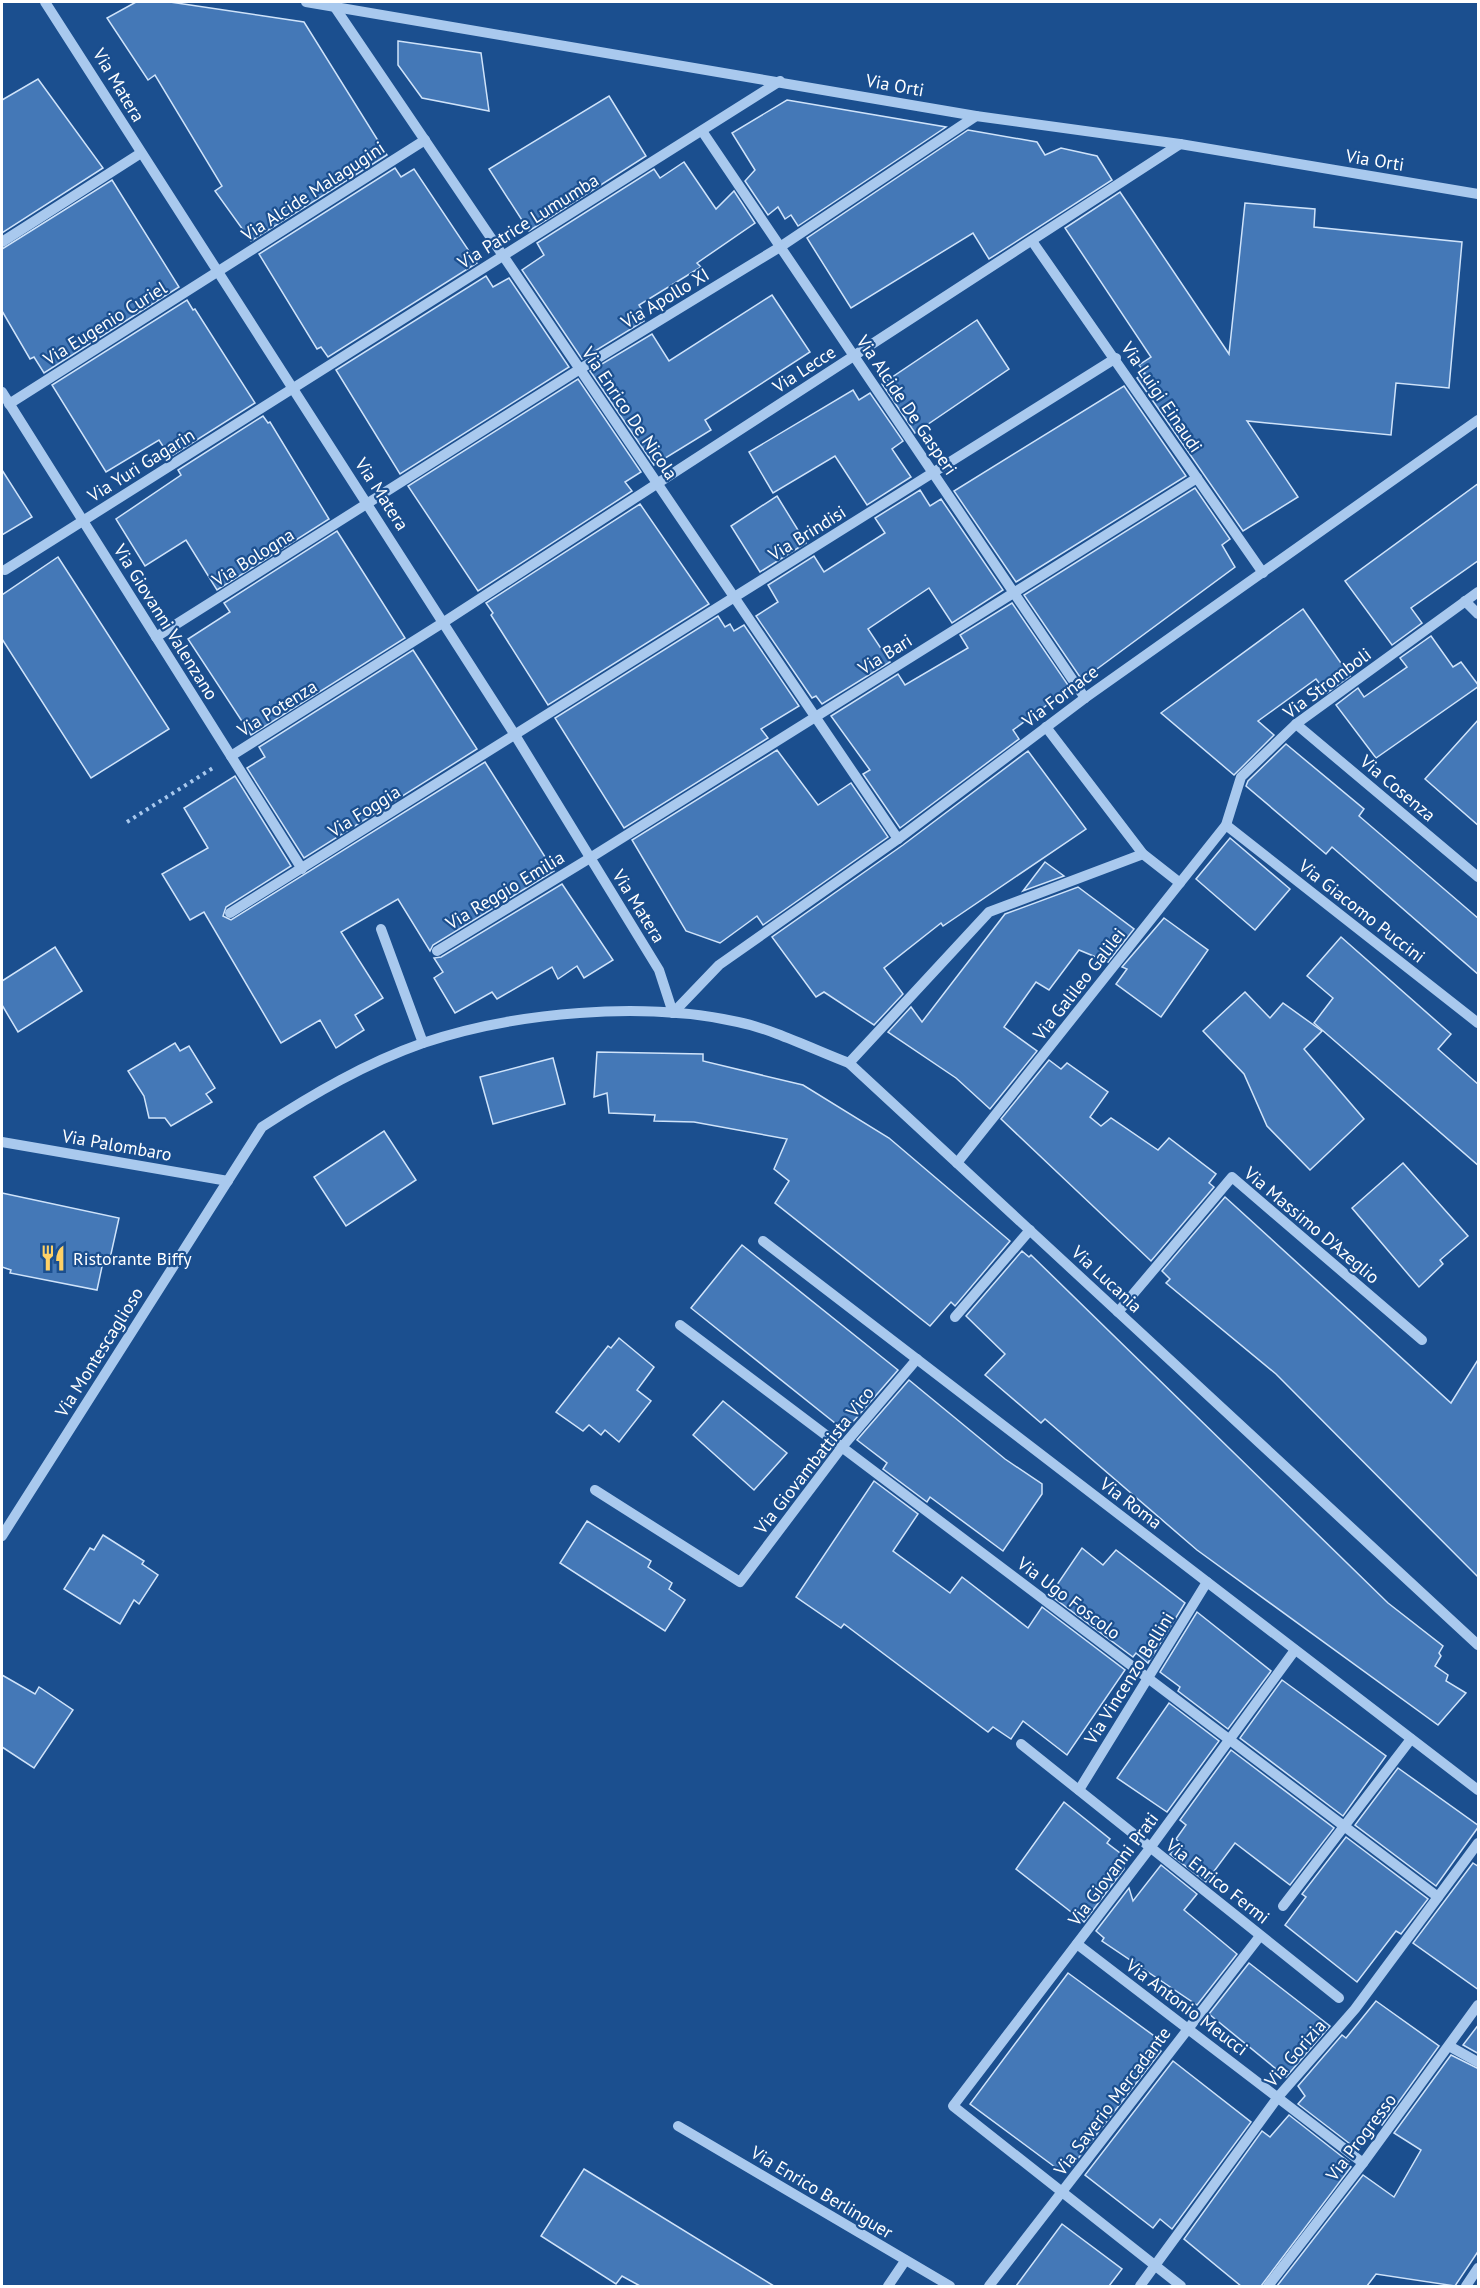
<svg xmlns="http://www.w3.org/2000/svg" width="1480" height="2288" viewBox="0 0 1480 2288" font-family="'PT Sans',sans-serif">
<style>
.building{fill:#4478b7;stroke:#cfe3fa;stroke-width:1.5}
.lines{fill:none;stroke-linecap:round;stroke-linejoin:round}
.path{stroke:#a9c9ee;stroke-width:4;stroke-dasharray:3 4.5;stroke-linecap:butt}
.minor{stroke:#a9c9ee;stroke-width:10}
.labels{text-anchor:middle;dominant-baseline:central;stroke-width:4.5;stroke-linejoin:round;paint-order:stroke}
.street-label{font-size:18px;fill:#fff;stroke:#1b4f8f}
.poi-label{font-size:18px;fill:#fff;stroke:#1b4f8f;text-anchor:start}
</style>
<rect width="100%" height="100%" fill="#1b4f8f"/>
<g class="building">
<path d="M136,2H170L304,22L387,155L251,241L215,191L222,186L155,75L148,80L107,18Z"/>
<path d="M398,41L481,53L489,111L422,98L398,65Z"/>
<path d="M38,79L103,168L2,233V100Z"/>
<path d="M609,96L646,156L529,231L489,169Z"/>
<path d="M787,100L946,127L798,226L791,215L785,219L778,207L768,215L745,181L755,170L732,133Z"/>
<path d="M968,130L1037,142L1045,155L1061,148L1097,156L1112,180L989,259L973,233L851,308L807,238Z"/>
<path d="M684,162L716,209L734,191L755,223L697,263L701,267L639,305L642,310L639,312L644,321L582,359L522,270L544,255L537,243L654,169L660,178Z"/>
<path d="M395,168L401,177L414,169L477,263L328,357L321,347L317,349L259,254Z"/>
<path d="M112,180L179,287L44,373L34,357L30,359L2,311V249Z"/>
<path d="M1120,192L1229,354L1245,203L1315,209L1314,227L1462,242L1449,388L1396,383L1391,435L1247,421L1298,497L1243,531L1137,378L1145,373L1139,365L1151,357L1065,228Z"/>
<path d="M486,276L493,287L509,278L569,367L400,474L336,370Z"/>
<path d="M772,295L810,352L705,420L711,430L654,465L590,371L652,334L669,361Z"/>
<path d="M187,300L193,310L195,309L255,403L170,457L159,440L106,472L52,385Z"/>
<path d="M977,320L1009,369L915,433L882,384Z"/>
<path d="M578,379L641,472L625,482L632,491L478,591L408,486Z"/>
<path d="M1124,386L1186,476L1016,582L954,491Z"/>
<path d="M853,390L859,400L870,393L903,441L892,449L911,477L867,505L835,456L773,493L749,452Z"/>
<path d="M263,416L268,423L270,422L329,519L217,590L186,540L145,566L116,519L181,475L178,470Z"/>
<path d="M2,470L32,517L2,535Z"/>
<path d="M1479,483V560L1411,608L1422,623L1392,645L1345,581Z"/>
<path d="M1195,488L1230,539L1222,545L1235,567L1082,680L1024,595Z"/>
<path d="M920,490L930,506L941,499L1003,590L952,623L929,588L868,629L890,662L822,704L816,696L812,698L756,616L778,602L768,585L814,556L824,572L885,533L875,518Z"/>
<path d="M777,496L806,543L760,572L731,526Z"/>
<path d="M640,504L709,604L548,705L491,615L493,613L486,603Z"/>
<path d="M337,531L405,638L251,735L188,639L230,612L224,603Z"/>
<path d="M58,557L169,729L91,778L2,639V595Z"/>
<path d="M1012,603L1070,688L1013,730L1019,739L900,828L863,774L870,770L831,716L898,674L905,685L968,648L960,635Z"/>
<path d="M1303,609L1350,676L1327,693L1316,679L1258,721L1274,735L1234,775L1161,713Z"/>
<path d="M718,616L725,627L730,624L734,631L744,625L799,706L761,729L768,738L624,828L555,718Z"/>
<path d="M1431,636L1453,667L1461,662L1479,686L1376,758L1336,705L1358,688L1364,697L1407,667L1400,658Z"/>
<path d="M413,650L477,749L304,858L247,768L265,757L259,747Z"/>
<path d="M1479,719V826L1425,779Z"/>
<path d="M1286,744L1364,809L1359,816L1479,919V975L1332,847L1326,854L1246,786L1248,781Z"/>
<path d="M777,750L818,805L851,783L888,837L763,925L757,916L720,943L686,931L632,840Z"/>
<path d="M1028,751L1086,829L943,926L941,923L884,968L903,994L874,1025L824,992L816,997L772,937L903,845Z"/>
<path d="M485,762L554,871L433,945L430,951L398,899L341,932L383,998L355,1015L364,1030L336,1048L320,1020L281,1043L204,912L190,920L162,874L208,848L184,808L235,776L291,866L226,907L223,916L231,920Z"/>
<path d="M1230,838L1290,889L1255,930L1196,879Z"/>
<path d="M1045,862L1064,876L1023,891Z"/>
<path d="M562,884L613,960L584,978L577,966L558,979L552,967L497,999L492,992L455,1013L434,978L443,972L434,958L441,957Z"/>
<path d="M1078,887L1134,929L1108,962L1079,950L1049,990L1036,982L1004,1027L1037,1051L990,1109L956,1078L888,1032L911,1007L922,1022L1005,914Z"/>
<path d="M1164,918L1208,950L1161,1017L1116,984L1127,969L1122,967Z"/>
<path d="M1341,937L1451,1034L1438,1049L1479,1085V1166L1314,1023L1333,998L1307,976Z"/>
<path d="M55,947L82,991L18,1032L2,1005V981Z"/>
<path d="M1245,992L1270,1018L1283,1003L1322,1031L1304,1049L1364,1119L1310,1170L1267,1126L1244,1074L1203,1031Z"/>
<path d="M175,1043L180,1051L189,1046L215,1088L206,1094L212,1102L171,1126L165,1118H149L144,1096L128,1071Z"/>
<path d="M597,1052L703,1054V1061L803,1085L889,1138L1010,1241L955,1306L951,1302L930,1326L775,1203L789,1181L774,1169L787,1139L694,1122L654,1121L655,1115L609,1113L607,1093L594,1097Z"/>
<path d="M553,1058L565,1104L493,1124L480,1077Z"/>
<path d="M1049,1060L1061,1069L1067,1063L1108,1092L1090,1117L1101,1126L1111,1118L1158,1150L1169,1138L1216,1174L1209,1183L1214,1187L1151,1261L1001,1119Z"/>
<path d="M384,1131L416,1180L346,1226L314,1177Z"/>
<path d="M1403,1163L1468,1236L1440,1260L1443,1264L1419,1287L1352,1208Z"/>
<path d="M2,1193L119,1218L109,1263L103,1262L97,1290L10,1273L11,1270L2,1267Z"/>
<path d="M1225,1197L1451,1403L1479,1358V1578L1276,1374L1166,1283L1170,1279L1162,1271Z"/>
<path d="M742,1245L898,1370L845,1431L691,1308Z"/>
<path d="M1022,1251L1029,1257L1031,1255L1388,1603L1443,1646L1439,1653L1441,1656L1435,1666L1448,1675L1446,1681L1466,1693L1438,1725L1197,1550L1045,1419L1041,1423L985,1375L1005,1354L966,1316Z"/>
<path d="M619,1338L654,1367L637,1390L651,1401L619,1442L605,1430L601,1435L589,1425L583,1431L556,1412L608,1346L611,1348Z"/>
<path d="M909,1380L1005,1459L1042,1484V1494L1003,1551L930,1497L927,1502L883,1469L887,1463L857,1440Z"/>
<path d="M723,1401L787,1453L754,1490L693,1435Z"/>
<path d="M874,1481L918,1514L893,1551L950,1593L962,1577L1028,1628L1042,1607L1125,1670L1067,1755L1023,1721L1011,1739L993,1727L988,1732L844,1624L841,1628L796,1597Z"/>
<path d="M587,1521L651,1561L648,1567L672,1583L669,1589L685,1600L665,1631L560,1563Z"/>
<path d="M103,1535L144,1561L142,1564L158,1575L139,1604L134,1600L120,1624L64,1589L90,1548L94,1550Z"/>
<path d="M1082,1548L1103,1565L1116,1550L1185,1603L1148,1663L1136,1653L1133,1657L1050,1595Z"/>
<path d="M1197,1612L1271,1671L1228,1729L1178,1691L1180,1687L1160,1672Z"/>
<path d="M2,1675L35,1694L39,1687L73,1710L34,1768L2,1747Z"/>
<path d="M1282,1680L1386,1756L1343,1816L1240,1738Z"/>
<path d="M1169,1703L1219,1741L1167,1812L1117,1778Z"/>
<path d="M1231,1750L1334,1828L1290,1885L1235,1843L1206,1882L1170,1854L1179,1842L1176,1839L1186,1825L1180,1820Z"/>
<path d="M1398,1768L1479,1826L1436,1886L1355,1825Z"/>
<path d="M1064,1802L1110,1839L1107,1843L1120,1853L1124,1869L1084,1922L1016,1869Z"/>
<path d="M1346,1837L1428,1899L1401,1934L1396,1931L1357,1982L1285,1925L1306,1897L1302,1894Z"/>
<path d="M1473,1863L1479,1867V1990L1413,1943Z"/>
<path d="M1161,1865L1197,1894L1184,1910L1237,1954L1197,2005L1102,1941L1104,1938L1096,1931L1129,1888L1133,1901Z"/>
<path d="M1249,1963L1330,2026L1286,2077L1209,2014Z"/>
<path d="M1068,1973L1157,2038L1153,2044L1161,2051L1073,2165L1066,2160L1059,2170L970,2104Z"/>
<path d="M1376,2001L1439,2046L1382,2125L1377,2122L1358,2150L1298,2104L1305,2096L1298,2086L1342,2035L1346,2038Z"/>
<path d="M1479,2024V2054L1463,2045Z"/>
<path d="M1451,2055L1479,2069V2250L1455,2286L1376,2274L1367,2286H1277L1363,2175L1394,2197L1421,2150L1394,2133Z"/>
<path d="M1173,2061L1251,2122L1172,2229L1160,2219L1153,2228L1085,2175Z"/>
<path d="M1289,2115L1349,2162L1347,2164L1351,2167L1261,2286H1241L1184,2239L1262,2131L1270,2137Z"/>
<path d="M584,2169L774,2286H640L622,2276L616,2284L541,2236Z"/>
<path d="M1062,2224L1122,2269L1109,2286H1016Z"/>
</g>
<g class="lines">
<path class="path" d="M127,822L213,768"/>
<g class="minor">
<path d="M45,2L515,735L659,970L673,1013"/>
<path d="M306,2L976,116L1180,144L1478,194"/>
<path d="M334,6L898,839"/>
<path d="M702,131L1085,698"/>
<path d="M1032,241L1263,573"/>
<path d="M2,242L141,153"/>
<path d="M2,392L302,869"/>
<path d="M9,404L425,140"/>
<path d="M5,570L780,81"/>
<path d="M1465,601L1478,614"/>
<path d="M156,637L580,369L780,247L976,116"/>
<path d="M1296,724L1478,877"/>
<path d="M1046,727L1143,854L1180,883"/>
<path d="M231,756L444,622L1180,144"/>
<path d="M1226,825L1478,1023"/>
<path d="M230,913L1116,358"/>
<path d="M381,929L423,1043"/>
<path d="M437,951L590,858L1197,478"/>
<path d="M673,1013L719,965L898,839L1085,698L1478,420"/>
<path d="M849,1063L989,912L1143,854"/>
<path d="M2,1142L228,1181"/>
<path d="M957,1163L1226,825L1241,777L1296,724L1478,592"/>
<path d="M763,1241L1478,1790"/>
<path d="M1118,1312L1232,1177L1422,1340"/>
<path d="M955,1317L1030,1230"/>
<path d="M680,1325L1438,1897"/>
<path d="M595,1490L740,1582L842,1447L917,1359"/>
<path d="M2,1536L262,1127C313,1094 366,1063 423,1043C515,1012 643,1001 738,1022C772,1029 815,1050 849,1063L1478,1645"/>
<path d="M1021,1744L1339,1998"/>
<path d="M1079,1790L1207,1582"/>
<path d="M1283,1906L1411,1739"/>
<path d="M1077,1944L1363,2163"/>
<path d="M1449,2046L1478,2062"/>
<path d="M678,2126L950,2286"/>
<path d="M888,2286L905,2261"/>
<path d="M989,2286L1260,1936"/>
<path d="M1140,2286L1278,2097L1355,2009L1478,1843"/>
<path d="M1181,2286L953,2106L1150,1848L1295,1650"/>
<path d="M1268,2286L1363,2163L1478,2005"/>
<path d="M1466,2286L1478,2268"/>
</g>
</g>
<defs>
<g id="restaurant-bare" transform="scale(2.07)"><path d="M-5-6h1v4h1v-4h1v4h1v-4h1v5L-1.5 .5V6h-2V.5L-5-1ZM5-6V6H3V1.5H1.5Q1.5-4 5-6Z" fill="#ffd166" stroke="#1b4f8f" stroke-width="2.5" paint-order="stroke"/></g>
</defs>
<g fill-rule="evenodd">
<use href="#restaurant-bare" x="53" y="1258"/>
</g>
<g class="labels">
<g class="street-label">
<text transform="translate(119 85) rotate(59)">Via Matera</text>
<text transform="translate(895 85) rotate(10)">Via Orti</text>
<text transform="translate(1375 160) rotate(9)">Via Orti</text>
<text transform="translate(313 191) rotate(-33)">Via Alcide Malagugini</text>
<text transform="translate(528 221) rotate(-32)">Via Patrice Lumumba</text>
<text transform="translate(665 298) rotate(-31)">Via Apollo XI</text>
<text transform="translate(105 323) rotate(-32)">Via Eugenio Curiel</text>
<text transform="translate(804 369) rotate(-33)">Via Lecce</text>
<text transform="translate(1162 397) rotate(56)">Via Luigi Einaudi</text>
<text transform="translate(907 405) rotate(56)">Via Alcide De Gasperi</text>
<text transform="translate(630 413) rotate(56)">Via Enrico De Nicola</text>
<text transform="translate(141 465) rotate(-32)">Via Yuri Gagarin</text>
<text transform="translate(382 494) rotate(57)">Via Matera</text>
<text transform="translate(807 533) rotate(-32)">Via Brindisi</text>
<text transform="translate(253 557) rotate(-32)">Via Bologna</text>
<text transform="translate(166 622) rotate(58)">Via Giovanni Valenzano</text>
<text transform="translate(885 654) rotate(-32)">Via Bari</text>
<text transform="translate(1327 683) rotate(-37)">Via Stromboli</text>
<text transform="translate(1060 696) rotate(-37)">Via Fornace</text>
<text transform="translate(277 708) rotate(-32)">Via Potenza</text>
<text transform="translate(1398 788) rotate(40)">Via Cosenza</text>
<text transform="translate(364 811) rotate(-32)">Via Foggia</text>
<text transform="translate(505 890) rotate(-31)">Via Reggio Emilia</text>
<text transform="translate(639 906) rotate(58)">Via Matera</text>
<text transform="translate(1362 911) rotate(38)">Via Giacomo Puccini</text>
<text transform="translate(1079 984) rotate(-52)">Via Galileo Galilei</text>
<text transform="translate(117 1145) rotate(10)">Via Palombaro</text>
<text transform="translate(1312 1225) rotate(40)">Via Massimo D'Azeglio</text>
<text transform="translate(1107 1279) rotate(43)">Via Lucania</text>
<text transform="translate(99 1352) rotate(-58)">Via Montescaglioso</text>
<text transform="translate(814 1460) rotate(-52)">Via Giovambattista Vico</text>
<text transform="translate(1131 1503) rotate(37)">Via Roma</text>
<text transform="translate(1069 1598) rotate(37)">Via Ugo Foscolo</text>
<text transform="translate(1129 1678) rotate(-58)">Via Vincenzo Bellini</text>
<text transform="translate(1113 1869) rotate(-53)">Via Giovanni Prati</text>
<text transform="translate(1218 1881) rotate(38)">Via Enrico Fermi</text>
<text transform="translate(1187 2007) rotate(37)">Via Antonio Meucci</text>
<text transform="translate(1295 2053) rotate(-49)">Via Gorizia</text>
<text transform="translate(1112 2101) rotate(-53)">Via Saverio Mercadante</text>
<text transform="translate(1361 2137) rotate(-53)">Via Progresso</text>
<text transform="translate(822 2192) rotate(31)">Via Enrico Berlinguer</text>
</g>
<g class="poi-label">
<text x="73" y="1258">Ristorante Biffy</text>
</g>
</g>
<rect width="1480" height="2288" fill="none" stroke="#ffffff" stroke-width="6"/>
</svg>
